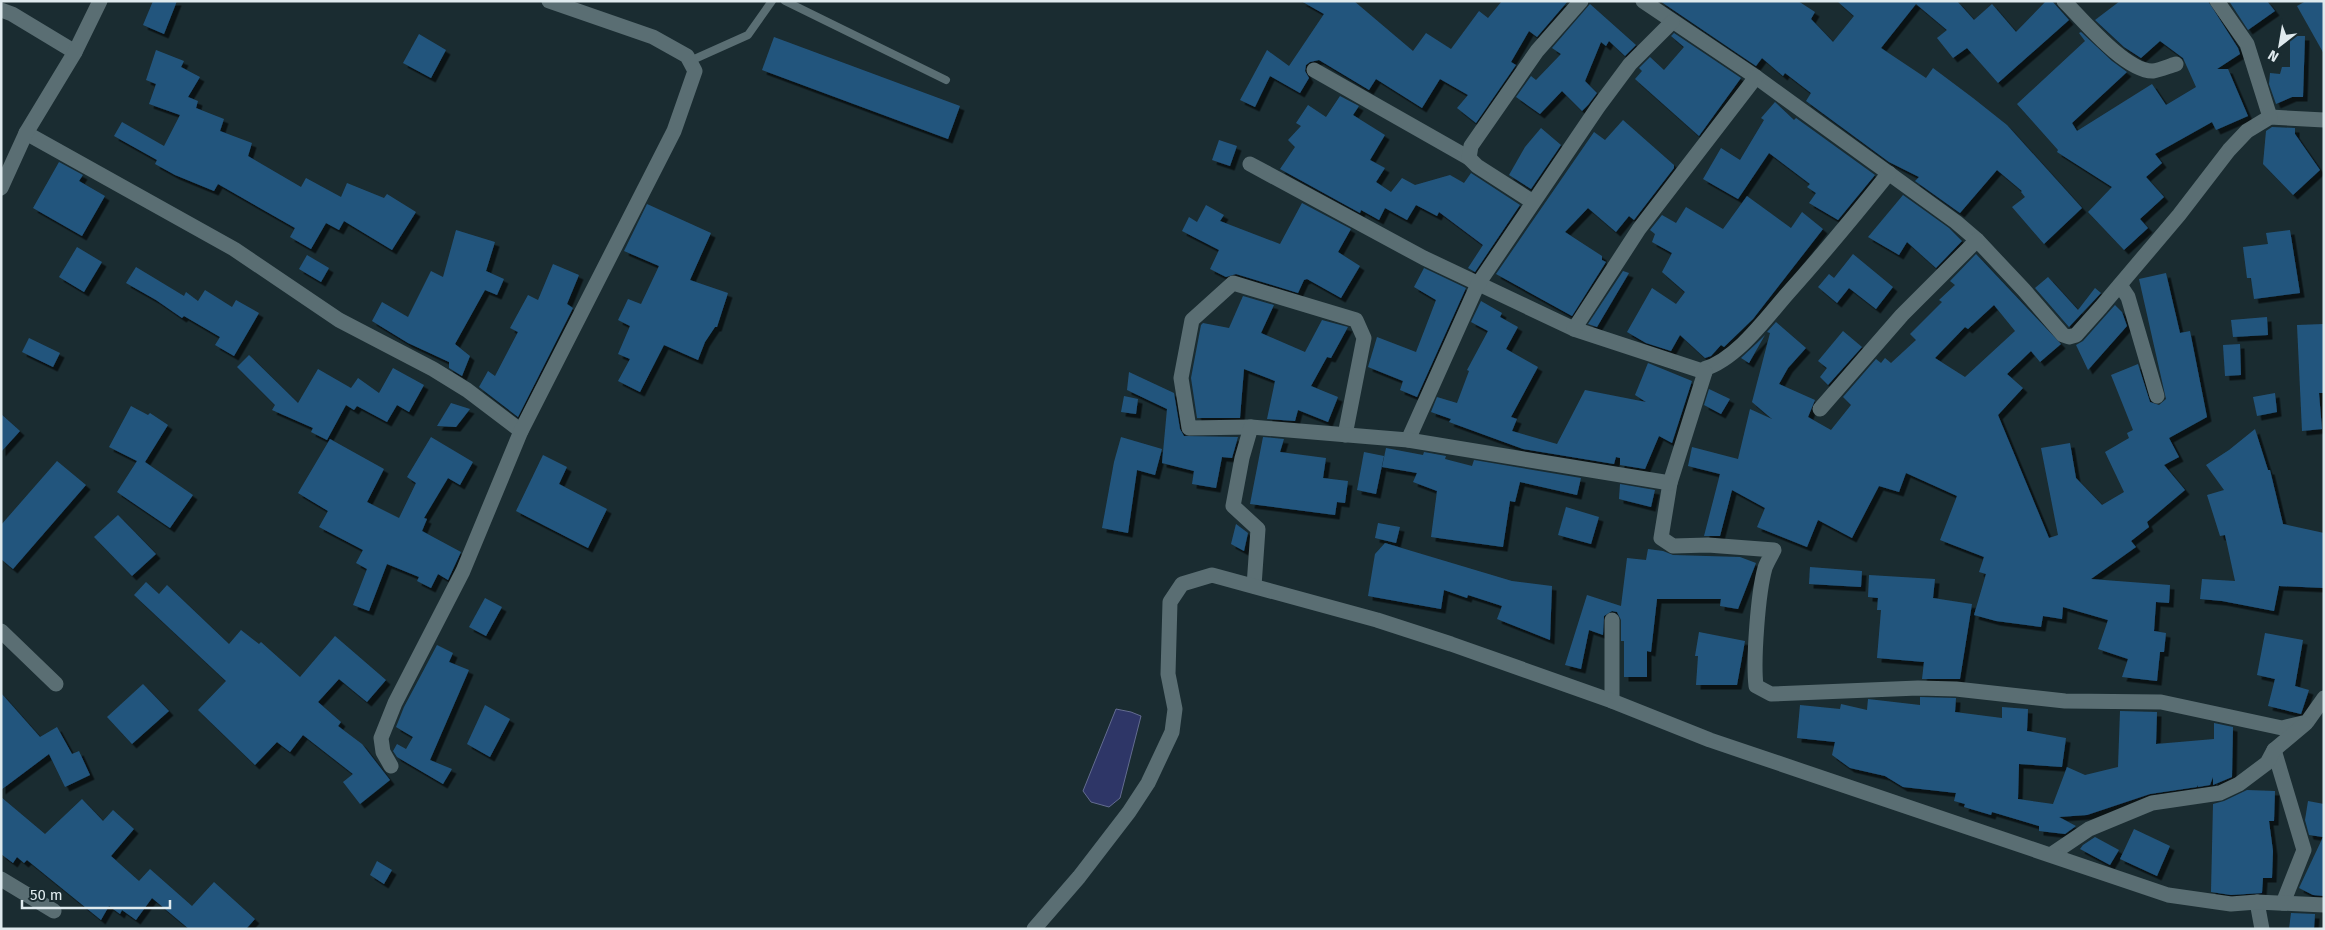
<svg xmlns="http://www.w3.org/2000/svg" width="2325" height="930" viewBox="0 0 2325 930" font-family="'Fira Sans',sans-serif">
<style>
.water{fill:#2e3667;stroke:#636c90}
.building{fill:#23557d;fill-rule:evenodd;filter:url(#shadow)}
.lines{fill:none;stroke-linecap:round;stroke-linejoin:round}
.lane{stroke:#5a6e73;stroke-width:8}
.street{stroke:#5a6e73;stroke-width:15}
.secondary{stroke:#5a6e73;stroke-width:15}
</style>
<defs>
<filter id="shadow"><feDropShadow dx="4.5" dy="4.5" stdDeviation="0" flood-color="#0009"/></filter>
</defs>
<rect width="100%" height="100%" fill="#1a2c31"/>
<path class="water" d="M1116,709L1131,712L1141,716L1120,798L1109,807L1091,802L1083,791Z"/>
<g class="building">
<path d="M153,1H177L164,34L143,25Z"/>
<path d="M1301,1H1354L1413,51L1426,33L1451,49L1479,11L1488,18L1502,1H1568L1537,37L1529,31L1511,62L1516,65L1476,123L1457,108L1468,95L1440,79L1422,108L1376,79L1369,90L1319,60L1310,62L1306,65L1305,71L1309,78L1300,93L1270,76L1255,107L1240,100L1267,50L1289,66L1324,14Z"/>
<path d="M1660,1H1798L1815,12L1811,19L1833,42L1854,16L1837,1H1957L1974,20L1992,4L2016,32L2046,1H2052L2069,20L1998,83L1967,48L1953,58L1937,38L1947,30L1916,4L1881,48L1926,78L1933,68L1973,98L2007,125L2082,208L2044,244L2012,207L2025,197L2021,192L2022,191L1997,170L1960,213L1915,181L1919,177L1889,162L1806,101L1811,93L1785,73L1783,76L1762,58L1756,66Z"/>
<path d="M2120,1H2208L2238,48L2240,54L2217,69H2228L2248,116L2216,130L2212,122L2155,154L2162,163L2146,177L2164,197L2140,219L2148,228L2124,250L2088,212L2112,187L2057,152L2058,150L2017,104L2085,41L2079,33L2081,32L2112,61L2127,72L2072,123L2077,131L2152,84L2166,105L2196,87L2183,58L2160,41L2141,58L2124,47L2095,20Z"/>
<path d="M2229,1H2267L2275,11L2248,30Z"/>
<path d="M2306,1H2324V54L2297,6Z"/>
<path d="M1590,4L1636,45L1625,56L1609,41L1606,46L1601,42L1585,81L1597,93L1588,105L1582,111L1562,91L1540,114L1516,97L1531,76L1536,80L1561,54L1552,48Z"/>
<path d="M1674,33L1741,78L1699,136L1635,79L1642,71L1639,68L1650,57L1664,70L1684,47L1671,36Z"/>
<path d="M419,34L446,50L431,78L403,63Z"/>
<path d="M2290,36H2305L2303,97H2292L2276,104L2269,84L2270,73L2280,74L2282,67H2290Z"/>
<path d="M774,37L960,106L948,139L762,70Z"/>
<path d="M156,50L184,61L181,67L200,77L188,97L198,101L196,108L224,119L220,131L252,143L248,156L301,187L306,178L341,197L347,183L384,198L387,194L416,212L392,250L344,221L339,230L326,223L311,249L290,237L295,228L218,184L214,191L175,175L155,164L157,160L114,136L122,122L164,146L180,115L149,104L156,84L146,80Z"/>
<path d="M1340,96L1359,106L1353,115L1385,135L1370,160L1385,168L1376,182L1391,192L1402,178L1415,185L1450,175L1464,183L1471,173L1520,205L1475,272L1468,268L1483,245L1439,212L1437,216L1416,205L1407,220L1385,208L1379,220L1361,210L1360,213L1280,169L1295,147L1288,140L1301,126L1296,123L1308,105L1326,117Z"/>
<path d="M1775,102L1794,120L1796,118L1875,175L1838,220L1809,203L1816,193L1807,187L1810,184L1769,153L1738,199L1703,179L1721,148L1740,160L1764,120L1761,118Z"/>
<path d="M1623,120L1674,165V168L1634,220L1629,216L1616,232L1588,208L1565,232L1602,256V260L1606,262L1572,316L1496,274L1594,132L1605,140Z"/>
<path d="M2272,127L2295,128V134L2320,170L2293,195L2263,164L2266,131Z"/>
<path d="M1541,128L1561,145L1531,189L1509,175L1525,147Z"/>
<path d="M1219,140L1237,146L1230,166L1212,160Z"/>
<path d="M59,162L83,175L79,181L105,196L82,236L33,208Z"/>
<path d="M1903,195L1949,228L1962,241L1936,268L1907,242L1899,255L1868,237Z"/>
<path d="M1747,196L1791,228L1802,212L1823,229L1753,319L1724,347L1721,345L1711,356L1705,358L1680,335L1671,351L1646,343L1627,332L1652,288L1676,304L1685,292L1662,272L1672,253L1652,242L1655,234L1650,230L1662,215L1676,223L1686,207L1723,229Z"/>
<path d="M1302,203L1351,229L1338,252L1360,266L1341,298L1307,279L1304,280L1298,293L1236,274L1226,277L1210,269L1219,250L1182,231L1189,217L1197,222L1206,205L1224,215L1220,221L1280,244Z"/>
<path d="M647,204L711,233L690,280L728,293L717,327H715L705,342L698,360L664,345L640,392L618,381L630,359L618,354L630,326L618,320L628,299L641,304L659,266L624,251Z"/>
<path d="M456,230L495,242L486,271L504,279L497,295L485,290L455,344L470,356L462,376L449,368V362L408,343L372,321L382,302L408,317L431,271L443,277Z"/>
<path d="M2290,230L2300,293L2254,299L2251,278H2247L2243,247L2268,244L2266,233Z"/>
<path d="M77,247L102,262L84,292L59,277Z"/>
<path d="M1853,254L1893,287L1876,309L1849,288L1837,303L1818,287L1829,274L1834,278Z"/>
<path d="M1976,254L2061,344L2040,362L2031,351L2007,374L2023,388L1998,415L2049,538L2058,535L2041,448L2070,443L2076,478L2102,505L2124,492L2105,452L2129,438L2127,433L2133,430L2111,375L2138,364L2150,402L2159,405L2166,399L2139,279L2166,273L2180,333L2190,331L2207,417L2169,438L2179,457L2164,465L2185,490L2147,522L2149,527L2131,541L2136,547L2091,579L2170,585L2169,603L2156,602L2154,631L2166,633L2164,652H2160L2157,681L2122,677L2128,659L2098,649L2108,620L2063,607L2062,619L2043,616L2041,627L1996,621L1974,615L1986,574L1979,572L1984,557L1940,540L1957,496L1906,473L1899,492L1879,486L1852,538L1818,520L1807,547L1757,527L1765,508L1732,490L1720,536H1704L1720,474L1688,466L1692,447L1738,459L1750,409L1772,419L1752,402L1770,333L1767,332L1776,322L1806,348L1788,368L1779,384L1815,400L1808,417L1831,430L1851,405L1843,397L1876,359L1881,363L1885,358L1891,363L1916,340L1910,334L1942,302L1939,300L1955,285L1950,281ZM1994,305L2015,331L1965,377L1935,358L1965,327L1968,329Z"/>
<path d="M307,255L329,268L321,282L299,269Z"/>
<path d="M553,264L579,275L567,304L573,308L518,417L479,387L488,371L495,376L518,332L510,328L528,295L538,300Z"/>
<path d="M136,267L184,296L186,292L198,301L205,290L232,307L236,300L259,313L234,356L215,345L220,337L184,316L182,318L156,300L126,283Z"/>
<path d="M1424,268L1466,288L1417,397L1400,390L1403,381L1368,367L1377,337L1416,352L1436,300L1414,287Z"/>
<path d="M1623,271L1629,273L1597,327L1588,324Z"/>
<path d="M2048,277L2078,310L2095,288L2101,293L2069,327L2035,288Z"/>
<path d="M1243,296L1274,305L1261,333L1305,352L1322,320L1348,327L1331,358L1327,357L1311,386L1338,397L1328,422L1298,410L1295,421L1267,419L1275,381L1244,369L1240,418H1197L1191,378L1201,325L1203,323L1229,328Z"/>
<path d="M1481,301L1502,313L1500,317L1518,327L1506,349L1538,367L1511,417L1517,419L1512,431L1557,444L1585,390L1646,402L1635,395L1648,363L1692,381L1672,443L1659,436L1645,469L1620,465V458L1616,457L1614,464L1523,449L1449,422L1451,419L1431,412L1437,397L1457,403L1469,371L1467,370L1488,331L1471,322Z"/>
<path d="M2115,305L2122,312L2127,326L2088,370L2076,345L2083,341Z"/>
<path d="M2267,317L2268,335L2233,337L2231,320Z"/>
<path d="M2324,324V393H2319L2322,429L2302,431L2297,325Z"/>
<path d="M1843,331L1862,347L1828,385L1820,377L1827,368L1818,361Z"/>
<path d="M1765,335L1749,363L1741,358L1757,343Z"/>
<path d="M29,338L60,353L53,367L22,352Z"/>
<path d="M2240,344L2241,375L2225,376L2223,345Z"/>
<path d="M249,355L298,403L318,369L351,388L358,378L379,393L393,368L424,385L409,412L397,405L387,422L357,406L354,410L346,405L327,440L311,432L313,428L272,410L275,405L237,367Z"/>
<path d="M1129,372L1174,393L1180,429L1184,436L1238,437L1232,458L1222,457L1216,488L1192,484L1194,471L1162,463L1167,409L1127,390Z"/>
<path d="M1709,389L1730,399L1721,414L1704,405Z"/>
<path d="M2275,393L2277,412L2257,416L2253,397Z"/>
<path d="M1124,396L1138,399L1136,414L1121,412Z"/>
<path d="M451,403L470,409L456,427L437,426Z"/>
<path d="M131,406L148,415L150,413L168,425L145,462L193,495L170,528L117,492L137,461L109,447Z"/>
<path d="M1,414L20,431L1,452Z"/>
<path d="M2255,429L2268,470H2270L2283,524L2324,533V588L2279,586L2274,611L2222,601L2200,599L2202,579L2235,581L2225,535L2220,536L2207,495L2224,490L2206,465L2229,450Z"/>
<path d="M431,437L473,462L460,485L448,478L424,518L427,519L422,531L461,552L454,567L448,580L438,574L431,588L417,581L419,577L387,564L369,611L353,605L367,569L356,563L363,550L319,527L328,511L298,493L330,439L384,469L367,502L399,518L416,483L407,477Z"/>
<path d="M1121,437L1162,449L1155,475L1137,470L1128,533L1102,528L1114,462Z"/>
<path d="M1263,437L1284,439L1280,452L1326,458L1323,478L1348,481L1345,503L1337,502L1335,515L1250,504Z"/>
<path d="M1386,448L1423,455L1424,452L1446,456L1445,459L1472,466L1474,460L1581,478L1577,495L1520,482L1515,502L1510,501L1503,547L1431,537L1437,491L1413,482L1417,473L1382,467Z"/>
<path d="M1364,452L1384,456L1376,494L1357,490Z"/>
<path d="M543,455L567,467L559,484L607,509L588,548L516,511Z"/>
<path d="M57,461L86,485L13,569L1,559V525Z"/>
<path d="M1620,484L1655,490L1651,507L1619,499Z"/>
<path d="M1566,507L1599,517L1591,544L1558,535Z"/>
<path d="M118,515L156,554L132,576L94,537Z"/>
<path d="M1378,523L1400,527L1396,543L1375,538Z"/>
<path d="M1236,524L1248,533L1244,551L1231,544Z"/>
<path d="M1385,543L1512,581L1552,586L1550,640L1497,619L1502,606L1468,595L1467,598L1444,590L1441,609L1368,596L1375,554Z"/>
<path d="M1648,549L1663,551L1673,555L1740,557L1756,563L1738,609L1720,606L1721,599H1657L1651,652L1647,651V677H1624V641H1621V620L1617,612L1612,611L1604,616L1603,635L1589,630L1581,669L1565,665L1587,595L1621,606L1627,558L1646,560Z"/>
<path d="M1810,567L1862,571L1861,587L1809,584Z"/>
<path d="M1869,575L1935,579L1933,598L1972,604L1960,679H1922L1924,662L1877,658L1881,610H1877L1878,598L1868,597Z"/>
<path d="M146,582L159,594L167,585L229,644L241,630L259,644L261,642L300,677L335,636L386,680L367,702L339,679L318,702L341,722L338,726L362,744L390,780L360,804L343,782L353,774L303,735L290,752L277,742L255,765L198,710L226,681L134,595Z"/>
<path d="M485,598L502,607L486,636L469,627Z"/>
<path d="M1699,632L1745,641L1737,685H1696L1698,656H1695Z"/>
<path d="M2265,633L2303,640L2295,686L2309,690L2301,714L2268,706L2275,679L2257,675Z"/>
<path d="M437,645L453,653L449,662L469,670L430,760L452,769L443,784L397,757L393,751L397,744L406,749L413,737L396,727L404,707Z"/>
<path d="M143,684L169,711L132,744L107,717Z"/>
<path d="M1,693L40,737L57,727L72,754L79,751L90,775L65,787L49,754L1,790Z"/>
<path d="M1920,697L1956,698L1955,712L2002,718V707L2028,709L2027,731L2066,738L2062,767L2019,764L2018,799L2053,804L2067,767L2085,775L2118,767L2120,711L2157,712L2156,744L2214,739V723L2233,727L2232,777L2213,785V777L2210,785L2198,787V785L2197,787L2150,794L2087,815L2059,817L2076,826L2065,834L2039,831V826L1992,812L1991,815L1964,807L1965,804L1954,801L1956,793L1903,787L1885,776L1850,768L1832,755L1835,742L1797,738L1800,705L1840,709L1841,704L1867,710L1868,699L1920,705Z"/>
<path d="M485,705L510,719L490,757L467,744Z"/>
<path d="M2247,790L2275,791L2274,821H2269L2273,851L2272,878H2263L2262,893L2231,895L2211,892L2213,804L2224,801Z"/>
<path d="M1,797L45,834L82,799L103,821L113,810L134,829L111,856L139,881L150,869L192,906L214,882L255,919L246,929H189L152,898L136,920L122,910L120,914L109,906L101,920L27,860L24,863L17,857L13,863L1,854Z"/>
<path d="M2308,801L2324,804V896L2313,895L2299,888L2323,837L2309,835L2305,820Z"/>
<path d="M2134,829L2170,846L2157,876L2120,859Z"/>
<path d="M2095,837L2119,850L2110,865L2080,849L2083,845Z"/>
<path d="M377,861L392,870L384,884L370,875Z"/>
<path d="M2291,913L2315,914L2314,929H2289Z"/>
</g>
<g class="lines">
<g class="lane">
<path d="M785,1L946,80"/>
<path d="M690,61L748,35L772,1"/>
</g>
<g class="street">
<path d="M1643,1L1756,77L1956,222L1977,240L2024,290L2063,335L2069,337L2076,335L2101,307L2179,215L2229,150L2247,131L2270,117L2324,120"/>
<path d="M2064,1C2083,20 2126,72 2153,71C2160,70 2169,66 2176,64"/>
<path d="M2217,1L2247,44L2270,117"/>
<path d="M1,10L12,14L75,52"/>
<path d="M1314,70L1469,158"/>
<path d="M26,133L234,249L339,320L433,369L467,390L521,431"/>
<path d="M1250,164L1424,258L1574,329L1705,372L1704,369C1737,359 1766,318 1788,293C1823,254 1856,214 1889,173"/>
<path d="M1533,202L1477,166L1469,158L1471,146L1537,51L1581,1"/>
<path d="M2120,285L2128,297L2157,396"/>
<path d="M1574,329L1639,229L1756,77"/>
<path d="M1705,372L1670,483L1661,538L1673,546L1708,545L1774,550C1771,556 1767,562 1765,568C1758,593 1753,660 1756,686L1771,694L1918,688L1956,689L2065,701L2161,702L2282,728L2307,722L2324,698"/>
<path d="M1820,409L1902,315L1977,240"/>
<path d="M1251,427L1189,428L1181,378L1192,320L1233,283L1356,320L1364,338L1345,435"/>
<path d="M1408,440L1478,284L1598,107L1630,64L1672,22"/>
<path d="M1254,586L1258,529L1233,506L1242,458L1251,427L1408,440L1670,483"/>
<path d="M1612,620V701"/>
<path d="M1,631L56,684"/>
<path d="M2274,750L2304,850L2283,903"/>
<path d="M391,766L383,752L381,738L395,703L463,571L521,431L674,131L695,71L687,56L653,37L549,1"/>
<path d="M2052,854L2089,829L2152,803L2220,793L2239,784L2267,763L2274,750L2305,724"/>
<path d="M1,879L54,911"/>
<path d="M2257,902L2262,929"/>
<path d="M1034,929L1079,877L1129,812L1148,783L1172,732L1175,709L1168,674L1170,602L1182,584L1212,575L1377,620L1451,644L1612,701L1710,740L2168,895L2231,904L2257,902L2324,905"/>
</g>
<path class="secondary" d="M1,188L26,133L75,52L100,1"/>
</g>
<rect width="2325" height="930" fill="none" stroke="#dfeaee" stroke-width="5"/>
<g transform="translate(2280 45) rotate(211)" stroke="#1a2c31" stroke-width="4" paint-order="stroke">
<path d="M0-4L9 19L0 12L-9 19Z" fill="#dfeaee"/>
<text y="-8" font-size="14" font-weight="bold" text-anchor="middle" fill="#dfeaee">N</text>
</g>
<path d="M22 900v8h148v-8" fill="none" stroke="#dfeaee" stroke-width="2.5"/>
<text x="30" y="900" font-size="15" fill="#dfeaee" stroke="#1a2c31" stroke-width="4" paint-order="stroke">50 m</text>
</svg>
